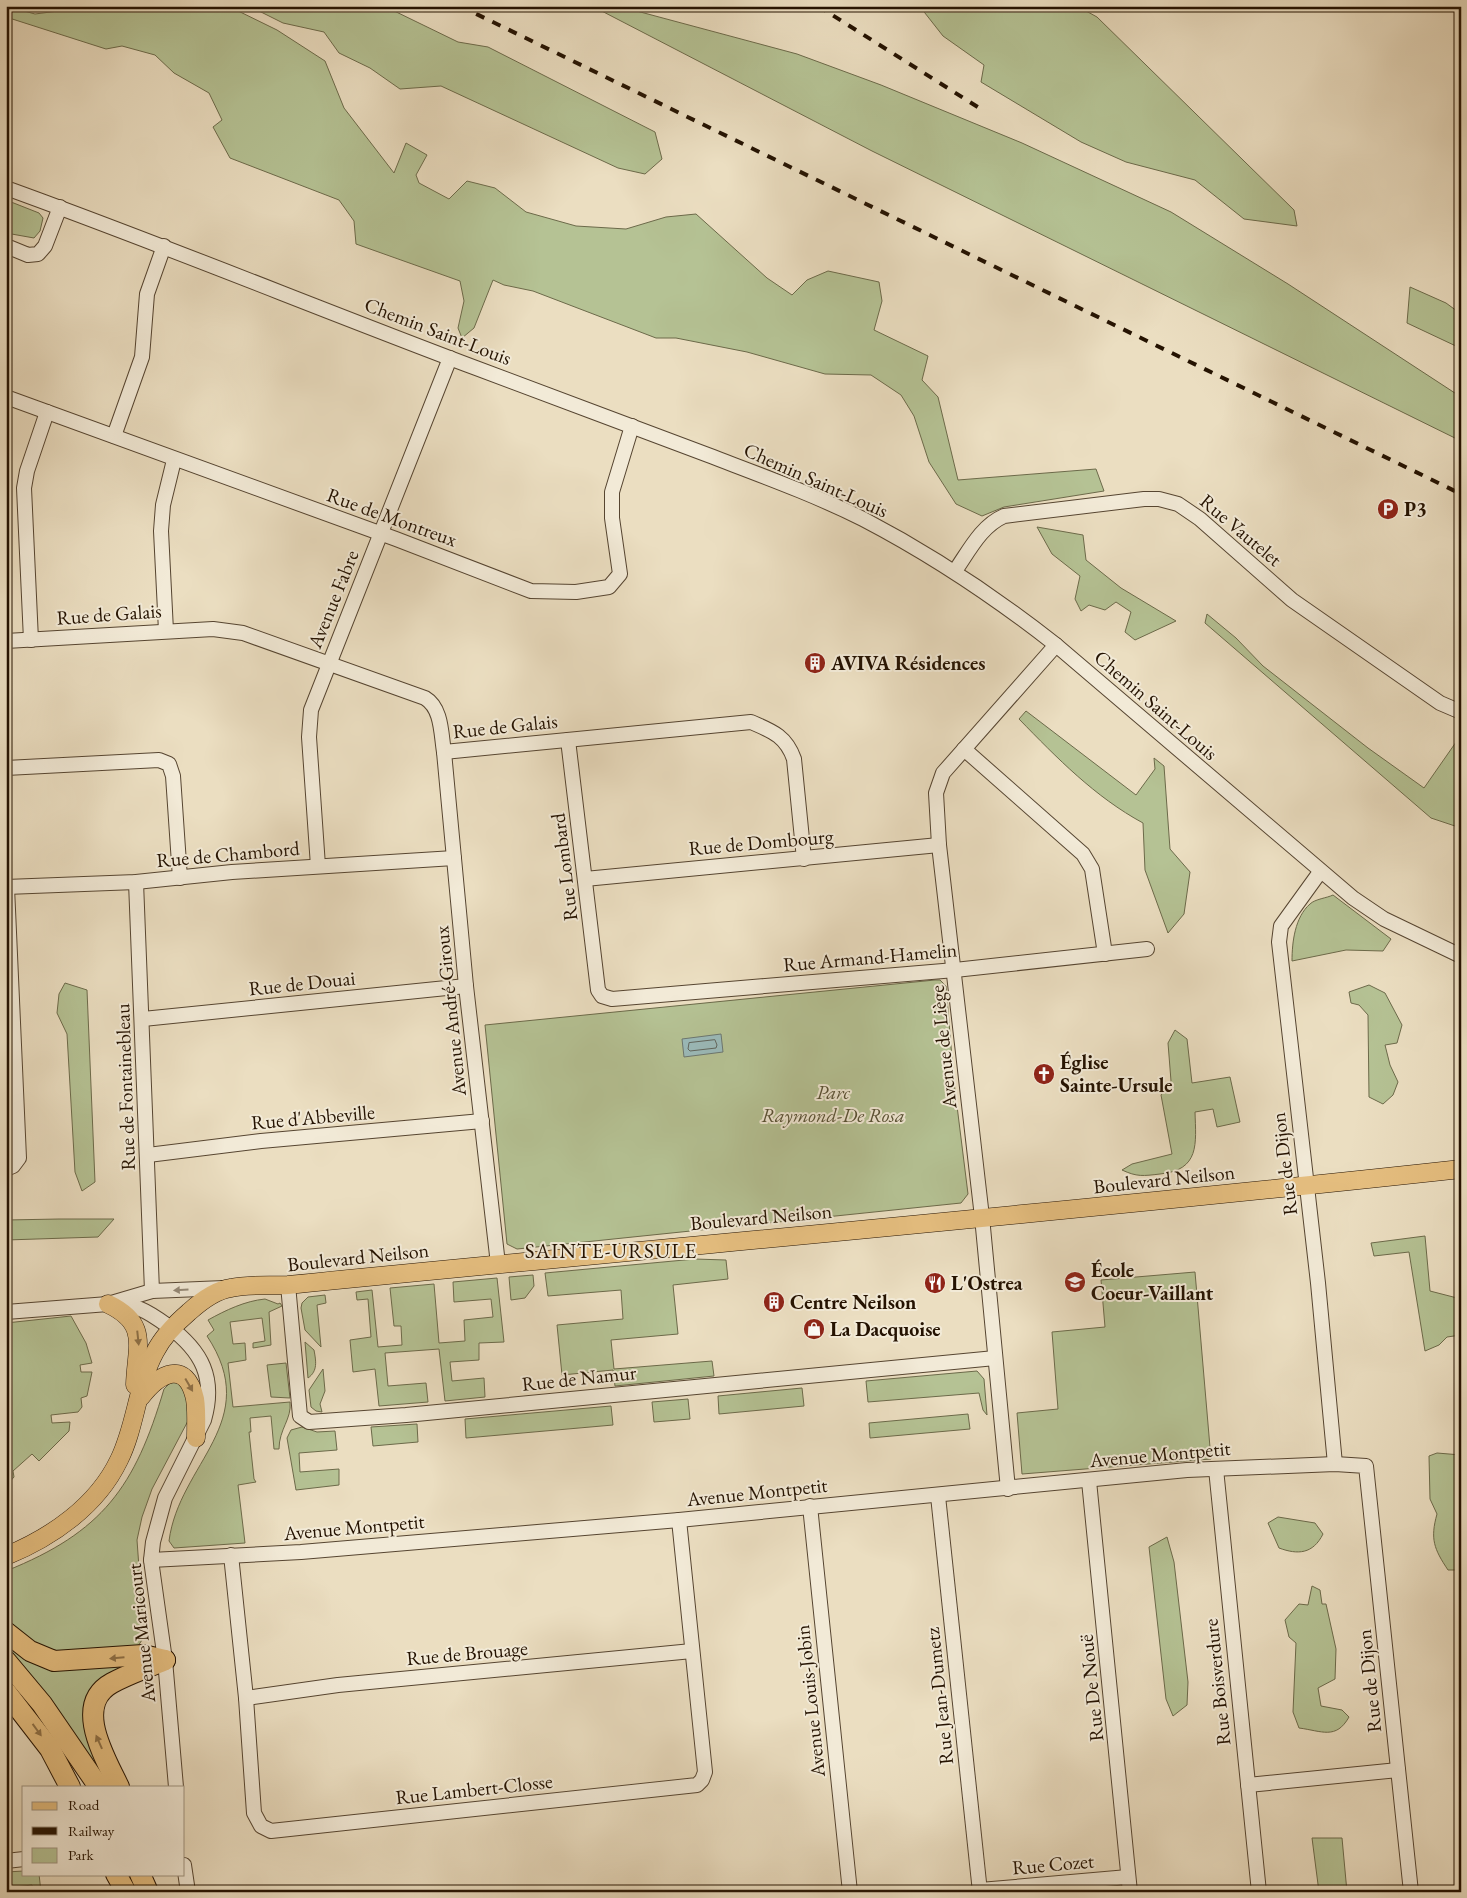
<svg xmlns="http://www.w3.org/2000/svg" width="1467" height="1898" viewBox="0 0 1467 1898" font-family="'EB Garamond',serif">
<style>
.green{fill:#b5c294;stroke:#6c6a4a}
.water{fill:#9bbbbb;stroke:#6b7771}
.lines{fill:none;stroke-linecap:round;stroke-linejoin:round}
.shore{stroke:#60665e;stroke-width:1}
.minor-casing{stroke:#564531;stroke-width:16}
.major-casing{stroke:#241201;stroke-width:19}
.highway-casing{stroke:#241201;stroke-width:22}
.minor{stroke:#f2ead7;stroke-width:14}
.major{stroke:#e6bf80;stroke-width:18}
.highway{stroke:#e6bf80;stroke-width:20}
.rail{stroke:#241201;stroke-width:4;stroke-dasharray:9 9;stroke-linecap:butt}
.oneway{fill:#958977}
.oneway2{fill:#8f7147}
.labels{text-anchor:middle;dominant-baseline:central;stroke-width:4;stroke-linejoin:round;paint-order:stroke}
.street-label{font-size:20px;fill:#241201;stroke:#f2ead7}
.poi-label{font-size:20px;font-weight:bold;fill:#241201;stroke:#f2ead7;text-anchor:start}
.park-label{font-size:20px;font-style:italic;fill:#575034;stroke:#f2ead7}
.neighbourhood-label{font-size:21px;letter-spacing:1px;fill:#241201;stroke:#f2ead7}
</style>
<rect width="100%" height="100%" fill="#ebdec1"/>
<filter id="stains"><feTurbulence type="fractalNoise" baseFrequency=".004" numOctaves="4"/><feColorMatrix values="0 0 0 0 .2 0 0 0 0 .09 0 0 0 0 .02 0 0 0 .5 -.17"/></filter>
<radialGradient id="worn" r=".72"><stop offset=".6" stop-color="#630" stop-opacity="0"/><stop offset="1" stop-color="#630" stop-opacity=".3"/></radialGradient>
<g class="green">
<path d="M6,6L35,14L58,11L71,6H228L277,30L325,61L344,108L394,173L406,143L427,155L416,175L419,183L449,199L467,181L495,188L526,212L576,226L626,229L666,217L696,214L767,278L792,295L807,280L828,271L879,282L882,301L874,330L928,356L922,380L938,397L958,480L1096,469L1104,491L1004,507L982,516L956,504L929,462L914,416L901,395L871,375L825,374L747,352L676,338H656L533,291L504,285L493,280L474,328L462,338L458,328L464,301L460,281L356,244L354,221L339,200L230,158L213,127L222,120L209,93L174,73L155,55L122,46L106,49L6,17Z"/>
<path d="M249,6H384L458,42L488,47L655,132L662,159L645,174L618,168L441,86L400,89L370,68L339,53L324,32L283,23Z"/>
<path d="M592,6H618L797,54L881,85L1022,143L1171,212L1288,284L1461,397V441L872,151Z"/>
<path d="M925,6H1077L1097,17L1294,210L1297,226L1244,219L1195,180L1126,162L1081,142L981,82L984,65L943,36L921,8Z"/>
<path d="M6,200L39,213L43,218L40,231L34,238L6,233Z"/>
<path d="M1410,287L1446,303L1461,314V350L1458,347L1407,323Z"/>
<path d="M1037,527L1083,535L1086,560L1121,588L1176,621L1135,640L1125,632L1131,612L1116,602L1105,610L1089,605L1081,611L1075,599L1080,576L1052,554Z"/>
<path d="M1207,614L1236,638L1263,666L1368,748L1424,788L1461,735V828L1431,818L1205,623Z"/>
<path d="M1026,711L1136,795L1155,769L1154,758L1164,766L1170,849L1190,872L1184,914L1168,933L1145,870L1143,823C1095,797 1057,758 1019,719Z"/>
<path d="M1333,895L1391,939L1383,951L1346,950L1292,961C1292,942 1295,917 1310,904C1315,899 1327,898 1333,895Z"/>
<path d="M935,980H940L946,986L954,1082L968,1194L961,1203L517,1249L507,1244L485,1025Z"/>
<path d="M65,983L87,990L95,1182L82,1191L75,1172L67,1034L57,1013L59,994Z"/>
<path d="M1369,985L1385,993L1402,1025L1397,1043L1385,1045L1390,1065L1398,1082L1393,1095L1383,1104L1369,1097L1368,1015L1359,1005L1351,1003L1349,992Z"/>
<path d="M1175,1030L1187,1039L1192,1083L1230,1077L1240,1122L1217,1127L1213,1109L1195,1112C1196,1144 1200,1170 1160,1174C1143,1176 1137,1177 1122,1170L1132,1164L1172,1154L1161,1095L1171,1081L1168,1043Z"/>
<path d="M59,1219H114L98,1237L6,1240V1220Z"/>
<path d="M1425,1236L1430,1291L1461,1299V1335L1447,1337L1439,1345L1425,1351L1409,1252L1374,1256L1371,1243Z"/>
<path d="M695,1259L726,1260L728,1279L673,1285L678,1334L611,1340L614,1369L712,1361L714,1376L615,1386L613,1370L562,1375L557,1325L623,1319L621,1290L548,1296L545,1273Z"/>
<path d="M1195,1272L1211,1459L1022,1474L1017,1413L1058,1409L1052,1332L1105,1327L1101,1280Z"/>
<path d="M533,1275L534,1286L525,1298L511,1300L509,1277Z"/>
<path d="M497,1278L504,1342L479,1343V1360L450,1362L452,1381L484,1378L485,1397L445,1401L439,1349L385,1353L388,1386L426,1383L428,1402L379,1406L375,1369L353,1372L350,1340L371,1337L368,1299L357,1300L356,1292L372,1290L378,1347L402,1345L401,1326H394L390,1288L434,1284L439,1343L465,1341L464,1320L493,1317L491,1299L454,1302L453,1282Z"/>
<path d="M325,1295L326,1303L317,1305L321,1347L305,1330L301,1308L302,1303L308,1297Z"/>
<path d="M265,1299L278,1304L280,1303L282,1306L269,1312L271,1345L253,1348V1343L265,1341L262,1318L230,1322L233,1344L245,1343L246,1360L228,1363L233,1407L290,1402C292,1419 279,1429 279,1449H274L271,1416L250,1418L251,1432H249L254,1479L256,1482L238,1485L245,1543L174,1548L169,1541C179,1463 264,1422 207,1336L214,1330L208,1320C226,1310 245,1301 265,1299Z"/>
<path d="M71,1316L86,1343L92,1363L80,1365L81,1372H92L87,1396L81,1398L82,1407L78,1412L51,1415L52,1423L70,1422L69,1431L39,1461L32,1454L13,1471L14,1477L6,1486V1323Z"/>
<path d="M305,1342L314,1350C316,1361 318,1371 308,1378Z"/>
<path d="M286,1363L290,1398L271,1397L267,1365Z"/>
<path d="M323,1369L325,1391L320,1404L322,1412L316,1411L311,1407L309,1390Z"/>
<path d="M977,1371L984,1379L987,1415L983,1410L979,1393L868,1402L866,1381Z"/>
<path d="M172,1381L186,1386L189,1419L152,1489L142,1517L137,1540L144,1637L138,1646L57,1657L6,1626V1571C103,1532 135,1487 164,1389Z"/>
<path d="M802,1388L804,1406L719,1414L718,1396Z"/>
<path d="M688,1399L690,1419L654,1422L652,1402Z"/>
<path d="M611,1406L613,1425L466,1438L465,1419Z"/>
<path d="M968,1414L970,1429L870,1438L869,1423Z"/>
<path d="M417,1424L418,1442L373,1446L371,1427Z"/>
<path d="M302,1427L317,1432L335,1431L337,1450L299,1453L300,1472L339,1469V1485L296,1490L287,1438L291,1430Z"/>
<path d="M1437,1453L1461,1455V1570H1448C1434,1549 1430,1539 1437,1514L1430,1499L1429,1456Z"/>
<path d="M1278,1517L1315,1523L1323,1534C1313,1554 1298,1555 1279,1548L1268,1523Z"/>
<path d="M1167,1537L1174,1562L1188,1682L1187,1705L1173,1716L1166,1699L1149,1547Z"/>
<path d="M1312,1586L1320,1590L1322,1604H1326L1336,1649L1335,1679L1318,1688L1321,1706L1342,1710L1349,1717C1336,1740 1322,1731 1299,1728L1293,1712L1296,1643L1289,1637L1285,1620L1299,1604L1308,1605Z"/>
<path d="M6,1639L21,1651L139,1662L84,1714L85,1728L107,1787L6,1647Z"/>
<path d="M1312,1838H1342L1347,1892H1319Z"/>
<path d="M24,1871V1874H39L41,1892H33L32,1885L6,1888V1872Z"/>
</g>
<path class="water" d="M721,1034L723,1052L684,1057L682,1039Z"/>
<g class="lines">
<path class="shore" d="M715,1040L717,1045L716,1048L690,1051L688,1049L689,1043Z"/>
<g class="minor-casing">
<g id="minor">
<path d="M6,188C164,245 319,309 476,368C553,397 631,426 708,455C760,475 813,494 863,519C932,555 995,597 1056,645L1353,898L1384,919L1461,956"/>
<path d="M6,246L28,255L38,254L45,246L60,207"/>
<path d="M6,397L396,539L531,591L576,592L609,587L620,574L612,518V492L632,426"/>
<path d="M114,436L142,357L147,294L164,246"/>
<path d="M955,571C969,551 981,526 1004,516L1144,499H1159L1178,504L1200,519L1292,600L1440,703L1461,712"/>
<path d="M166,631L161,531L163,505L174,460"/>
<path d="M31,640L24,488L27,471L47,412"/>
<path d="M6,641L213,629L243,633L425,698C442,708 441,734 444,752L466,986L498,1264"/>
<path d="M568,740L598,990L602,996L612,999L955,970L1147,949"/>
<path d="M964,749L1083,854L1092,869L1105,954"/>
<path d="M444,752L751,722C772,731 786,736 794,759L804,859"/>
<path d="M6,768L159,760L169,764L173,776L180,878"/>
<path d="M318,866L309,737L311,710L450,358"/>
<path d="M1320,872L1281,926L1279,942L1318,1283L1335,1464"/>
<path d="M585,879L939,845"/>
<path d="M136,882L152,1291"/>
<path d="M6,887L136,882L232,872L454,858"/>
<path d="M143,1019L466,986"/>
<path d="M148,1155L261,1141L482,1121"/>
<path d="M6,1169L13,1166L19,1158L7,887"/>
<path d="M288,1285L300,1416L309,1422L406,1415L995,1358"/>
<path d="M108,1304C136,1304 146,1310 168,1326C202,1351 216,1378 204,1420L165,1498L153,1542L151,1560L165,1660L176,1787"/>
<path d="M6,1312L108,1304L152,1291L224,1288"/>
<path d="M1216,1469L1259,1892"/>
<path d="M1089,1481L1130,1892"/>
<path d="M1008,1489L982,1217L939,845L936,793L943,773L1056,645"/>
<path d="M938,1496L980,1892"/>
<path d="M810,1506L850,1892"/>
<path d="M231,1555L246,1698L254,1813L261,1826L271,1831L697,1785L702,1780L705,1772L679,1520"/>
<path d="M151,1560L301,1552L679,1520L1187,1470L1335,1464L1366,1466L1411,1892"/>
<path d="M246,1698L338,1685L692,1651"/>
<path d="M1248,1785L1398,1770"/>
<path d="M6,1861L24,1859"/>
<path d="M184,1865L188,1892"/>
<path d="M980,1890L1128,1877"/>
</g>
</g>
<g class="major-casing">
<g id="major">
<path d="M108,1304C150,1324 136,1347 135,1385"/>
<path d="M141,1397C159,1374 186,1358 195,1399C197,1411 196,1426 196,1438"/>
<path d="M6,1556C52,1537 97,1506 119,1460C136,1426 137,1385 155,1352C163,1336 175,1324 189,1312C200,1302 216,1290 231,1288C249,1284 270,1286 288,1285C679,1246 1070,1212 1461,1169"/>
</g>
</g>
<g class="highway-casing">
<g id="highway">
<path d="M6,1632L30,1651L54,1661L143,1655L165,1660"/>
<path d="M6,1661L42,1704L99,1787"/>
<path d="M6,1692L50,1749L70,1787"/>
<path d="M119,1787C106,1759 72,1705 112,1683C128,1674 147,1668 165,1660"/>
<path d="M116,1874L126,1892"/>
<path d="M140,1874L148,1892"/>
</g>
</g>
<use href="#minor" class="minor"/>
<use href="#major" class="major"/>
<use href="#highway" class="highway"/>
<g class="rail">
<path d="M460,6L1461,494"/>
<path d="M818,6L984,111"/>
</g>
</g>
<defs><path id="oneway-solid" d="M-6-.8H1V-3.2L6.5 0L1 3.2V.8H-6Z" transform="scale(1.25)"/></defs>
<use class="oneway" href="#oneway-solid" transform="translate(181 1290) rotate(177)"/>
<g class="oneway2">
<use href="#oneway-solid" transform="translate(138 1338) rotate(84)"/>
<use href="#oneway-solid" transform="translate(189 1385) rotate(60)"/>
<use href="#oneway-solid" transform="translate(117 1658) rotate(175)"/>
<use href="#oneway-solid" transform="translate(37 1730) rotate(54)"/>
<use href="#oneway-solid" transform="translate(99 1742) rotate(-114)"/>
</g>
<defs>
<g id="parking-disc" transform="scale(1.125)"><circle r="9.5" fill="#8f2418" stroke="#f2ead7"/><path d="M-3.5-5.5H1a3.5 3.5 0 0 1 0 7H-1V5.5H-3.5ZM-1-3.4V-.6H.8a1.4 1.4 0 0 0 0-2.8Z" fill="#fff"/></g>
<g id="building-disc" transform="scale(1.125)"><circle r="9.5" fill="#8f2418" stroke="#f2ead7"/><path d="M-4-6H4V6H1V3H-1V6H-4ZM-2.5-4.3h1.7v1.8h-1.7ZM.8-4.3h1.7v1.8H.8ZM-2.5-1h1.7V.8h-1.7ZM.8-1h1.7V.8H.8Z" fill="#fff"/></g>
<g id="church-disc" transform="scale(1.125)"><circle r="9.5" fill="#8f2418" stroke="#f2ead7"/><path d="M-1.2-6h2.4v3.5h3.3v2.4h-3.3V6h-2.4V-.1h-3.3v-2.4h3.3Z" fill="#fff"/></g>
<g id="school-disc" transform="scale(1.125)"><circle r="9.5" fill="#8f2418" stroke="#f2ead7"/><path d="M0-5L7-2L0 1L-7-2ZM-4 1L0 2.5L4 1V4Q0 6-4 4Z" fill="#fff"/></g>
<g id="restaurant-disc" transform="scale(1.125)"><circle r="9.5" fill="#8f2418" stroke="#f2ead7"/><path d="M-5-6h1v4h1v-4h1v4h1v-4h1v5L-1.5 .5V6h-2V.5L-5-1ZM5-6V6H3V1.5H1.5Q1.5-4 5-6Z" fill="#fff"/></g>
<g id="shop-disc" transform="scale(1.125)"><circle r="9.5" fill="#8f2418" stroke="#f2ead7"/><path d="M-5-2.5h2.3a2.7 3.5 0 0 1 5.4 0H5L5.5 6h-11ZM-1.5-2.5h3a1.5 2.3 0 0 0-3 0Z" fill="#fff"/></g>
</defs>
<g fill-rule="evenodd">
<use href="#parking-disc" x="1388" y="509"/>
<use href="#building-disc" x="815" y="663"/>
<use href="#church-disc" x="1044" y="1074"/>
<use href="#school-disc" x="1075" y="1282"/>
<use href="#restaurant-disc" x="935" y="1283"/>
<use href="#building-disc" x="774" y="1302"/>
<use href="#shop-disc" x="814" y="1329"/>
</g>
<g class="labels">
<g class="street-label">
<text transform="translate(438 331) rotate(21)">Chemin Saint-Louis</text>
<text transform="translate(816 480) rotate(24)">Chemin Saint-Louis</text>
<text transform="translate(392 517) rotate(20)">Rue de Montreux</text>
<text transform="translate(1241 530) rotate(40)">Rue Vautelet</text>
<text transform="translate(333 599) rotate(-68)">Avenue Fabre</text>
<text transform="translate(109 614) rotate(-4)">Rue de Galais</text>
<text transform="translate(1156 705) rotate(41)">Chemin Saint-Louis</text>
<text transform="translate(505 726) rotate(-6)">Rue de Galais</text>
<text transform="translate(761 842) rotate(-5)">Rue de Dombourg</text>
<text transform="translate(228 854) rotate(-5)">Rue de Chambord</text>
<text transform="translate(564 867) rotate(-97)">Rue Lombard</text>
<text transform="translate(870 957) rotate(-5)">Rue Armand-Hamelin</text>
<text transform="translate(302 983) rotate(-6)">Rue de Douai</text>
<text transform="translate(450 1011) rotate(-96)">Avenue André-Giroux</text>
<text transform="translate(943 1047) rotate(-96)">Avenue de Liège</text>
<text transform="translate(125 1087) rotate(-92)">Rue de Fontainebleau</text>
<text transform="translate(313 1117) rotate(-5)">Rue d'Abbeville</text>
<text transform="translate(1284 1164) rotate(-97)">Rue de Dijon</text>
<text transform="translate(1164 1179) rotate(-6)">Boulevard Neilson</text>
<text transform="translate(761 1217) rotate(-5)">Boulevard Neilson</text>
<text transform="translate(358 1257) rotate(-6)">Boulevard Neilson</text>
<text transform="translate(579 1378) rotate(-6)">Rue de Namur</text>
<text transform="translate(1160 1454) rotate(-5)">Avenue Montpetit</text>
<text transform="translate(757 1492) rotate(-6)">Avenue Montpetit</text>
<text transform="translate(354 1527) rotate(-5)">Avenue Montpetit</text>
<text transform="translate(141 1633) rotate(-96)">Avenue Maricourt</text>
<text transform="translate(467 1653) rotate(-5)">Rue de Brouage</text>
<text transform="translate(1369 1681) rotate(-96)">Rue de Dijon</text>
<text transform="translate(1217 1682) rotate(-96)">Rue Boisverdure</text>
<text transform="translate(1091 1688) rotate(-96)">Rue De Nouë</text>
<text transform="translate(939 1696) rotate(-96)">Rue Jean-Dumetz</text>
<text transform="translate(810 1701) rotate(-96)">Avenue Louis-Jobin</text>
<text transform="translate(474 1789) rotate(-6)">Rue Lambert-Closse</text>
<text transform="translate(1053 1864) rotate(-5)">Rue Cozet</text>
</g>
<g class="poi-label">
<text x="1404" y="509">P3</text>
<text x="831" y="663">AVIVA Résidences</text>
<text x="1060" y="1062">Église<tspan x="1060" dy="23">Sainte-Ursule</tspan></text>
<text x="1091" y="1270">École<tspan x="1091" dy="23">Coeur-Vaillant</tspan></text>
<text x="951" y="1283">L'Ostrea</text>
<text x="790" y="1302">Centre Neilson</text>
<text x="830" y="1329">La Dacquoise</text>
</g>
<g class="park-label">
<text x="833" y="1092">Parc<tspan x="833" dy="23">Raymond-De Rosa</tspan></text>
</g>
<g class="neighbourhood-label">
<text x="611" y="1250">SAINTE-URSULE</text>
</g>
</g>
<rect width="1467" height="1898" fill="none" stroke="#ebdec1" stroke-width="25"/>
<rect x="8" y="8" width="1452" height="1883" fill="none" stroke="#241201" stroke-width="2.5"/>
<rect x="12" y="12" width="1442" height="1873" fill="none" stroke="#241201"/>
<rect x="22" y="1786" width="162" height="90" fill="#f2ead7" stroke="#a09481"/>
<rect x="32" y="1802" width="25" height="8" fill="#e6bf80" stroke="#a09481"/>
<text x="68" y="1810" font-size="15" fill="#241201">Road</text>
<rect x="32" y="1827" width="25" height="8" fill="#241201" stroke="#a09481"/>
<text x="68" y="1836" font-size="15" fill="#241201">Railway</text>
<rect x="32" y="1848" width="25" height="15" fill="#b5c294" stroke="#a09481"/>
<text x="68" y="1860" font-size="15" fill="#241201">Park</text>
<rect width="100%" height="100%" filter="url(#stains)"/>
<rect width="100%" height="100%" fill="url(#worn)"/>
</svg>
